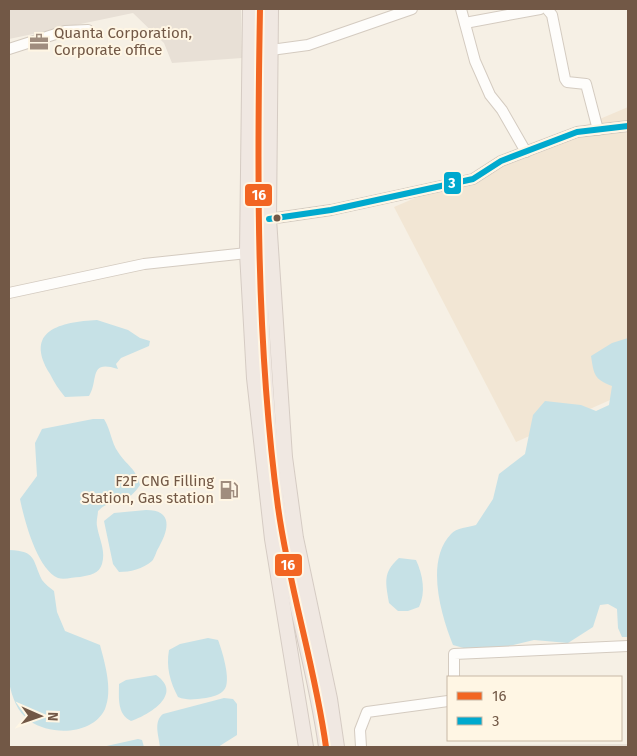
<svg xmlns="http://www.w3.org/2000/svg" width="637" height="756" viewBox="0 0 637 756" font-family="'Fira Sans',sans-serif">
<style>
.residential{fill:#f2e6d4}
.industrial{fill:#e8e0d6}
.water{fill:#c6e1e6}
.lines{fill:none;stroke-linecap:round;stroke-linejoin:round}
.minor-casing{stroke:#d4cbc0;stroke-width:12}
.highway-casing{stroke:#d5cbc3;stroke-width:16}
.minor{stroke:#fefdfb;stroke-width:10}
.highway{stroke:#f0e8e2;stroke-width:14}
.bus-1-casing{stroke:#fff6e4;stroke-width:10}
.bus-2-casing{stroke:#fff6e4;stroke-width:10}
.bus-1{stroke:#f26522;stroke-width:6}
.bus-2{stroke:#00a9ce;stroke-width:6}
.bus-dot{fill:#725846;stroke:#fff6e4;stroke-width:2}
.labels{text-anchor:middle;dominant-baseline:central;stroke-width:4;stroke-linejoin:round;paint-order:stroke}
.poi-label{font-size:15px;fill:#725846;stroke:#fff6e4;text-anchor:start}
.line-badge{stroke:#fff6e4;stroke-width:2}
.badge-label{font-size:14px;text-anchor:middle;font-weight:bold;fill:#fff}
</style>
<rect width="100%" height="100%" fill="#f6f0e5"/>
<path class="residential" d="M628,107V392L516,442L394,207Z"/>
<g class="industrial">
<path d="M9,9H241L242,58L172,63L164,43L133,13L9,39Z"/>
<path d="M628,744V747L371,746Z"/>
</g>
<g class="water">
<path d="M97,320L128,330L140,338L150,341L149,346L121,358L116,364L118,369C88,359 99,380 89,396L65,397C59,390 54,382 50,374C23,330 61,322 97,320Z"/>
<path d="M628,338V637H622L618,628L617,609L608,604L600,605L593,627L568,643L534,640L505,647L467,649L453,645C441,615 425,561 451,534C456,528 469,527 476,525L493,499L499,474L525,454L533,415L545,401L581,405L596,411L609,405L612,386C594,379 594,375 591,356L612,343Z"/>
<path d="M93,419H104C111,430 111,442 118,452C127,466 136,468 140,485C123,510 113,496 98,511C98,515 96,521 97,526C99,539 106,550 102,564C99,574 90,575 80,577C74,577 64,580 58,578C37,569 24,519 20,499L37,476L35,443L42,429Z"/>
<path d="M146,510C173,510 169,529 159,547C156,551 155,558 152,561C143,569 130,572 119,572L113,564L104,521L114,513Z"/>
<path d="M9,550C37,551 32,560 42,580C45,584 50,588 54,591L57,612L65,631L100,645C105,664 113,690 105,709C93,735 51,736 30,721C17,712 12,697 9,682Z"/>
<path d="M399,558L416,560C423,575 426,593 419,607L408,611H398L389,603C386,583 382,573 399,558Z"/>
<path d="M208,638L218,640C222,650 232,682 224,690C220,695 212,697 206,698C195,699 188,701 178,697C170,682 166,667 169,650L180,644Z"/>
<path d="M156,675C184,694 149,715 131,721C117,714 119,698 119,684L126,680Z"/>
<path d="M224,698L233,699L237,704V735L218,747H160C159,736 153,722 163,714Z"/>
<path d="M138,739L142,740L144,747H102Z"/>
</g>
<g class="lines">
<g class="minor-casing">
<g id="minor">
<path d="M461,9L475,61L490,95L502,110L526,152"/>
<path d="M547,9L552,15L565,79L567,82L586,84L598,130"/>
<path d="M465,23L540,9"/>
<path d="M9,49L65,31L88,30"/>
<path d="M271,50L308,45L412,9"/>
<path d="M269,219L331,210L473,179L501,161L577,132L628,126"/>
<path d="M9,293L144,264L247,253"/>
<path d="M454,677V654L628,646"/>
<path d="M361,747L360,730L367,712L448,701"/>
</g>
</g>
<g class="highway-casing">
<g id="highway">
<path d="M250,9L247,253L254,378L272,539L306,747"/>
<path d="M260,9C257,174 256,342 278,507C289,588 315,666 326,747"/>
<path d="M271,9L269,219L285,457L296,538L330,699L337,747"/>
</g>
</g>
<use href="#minor" class="minor"/>
<use href="#highway" class="highway"/>
<g class="bus-1-casing">
<path id="bus-1" d="M260,9C257,174 256,342 278,507C289,588 315,666 326,747"/>
</g>
<g class="bus-2-casing">
<path id="bus-2" d="M269,219L331,210L473,179L501,161L577,132L628,126"/>
</g>
<use href="#bus-1" class="bus-1"/>
<use href="#bus-2" class="bus-2"/>
</g>
<defs>
<g id="office-bare" transform="scale(1.5)"><path d="M-6-3h4V-5.5h4V-3h4V5H-6ZM-1-4.5V-3h2v-1.5ZM-6 0V1H6V0Z" fill="#a08d7e" stroke="#fff6e4" stroke-width="2.5" paint-order="stroke"/></g>
<g id="fuel-bare" transform="scale(1.5)"><path d="M-5.5-6h7V0h2V4h1.3V-2.5L3-4.5l.8-.8L6-3V5H2.5V1h-1V6h-7ZM-4.2-4.7v3.2H.2V-4.7Z" fill="#a08d7e" stroke="#fff6e4" stroke-width="2.5" paint-order="stroke"/></g>
</defs>
<g fill-rule="evenodd">
<use href="#office-bare" x="39" y="42"/>
<use href="#fuel-bare" x="229" y="490"/>
</g>
<circle class="bus-dot" cx="277" cy="218" r="4.5"/>
<g class="labels">
<g class="poi-label">
<text x="54" y="33">Quanta Corporation,<tspan x="54" dy="17">Corporate office</tspan></text>
<text x="214" y="481" text-anchor="end">F2F CNG Filling<tspan x="214" dy="17">Station, Gas station</tspan></text>
</g>
</g>
<g class="line-badge">
<rect x="443" y="171" width="19" height="24" rx="5" fill="#00a9ce"/>
<rect x="244" y="183" width="29" height="24" rx="5" fill="#f26522"/>
<rect x="274" y="553" width="29" height="24" rx="5" fill="#f26522"/>
</g>
<g class="badge-label">
<text x="452" y="188">3</text>
<text x="259" y="200">16</text>
<text x="288" y="570">16</text>
</g>
<rect width="637" height="756" fill="none" stroke="#725846" stroke-width="20"/>
<rect x="447" y="676" width="175" height="65" fill="#fff6e4" stroke="#c7b7a5"/>
<rect x="457" y="692" width="25" height="8" fill="#f26522" stroke="#c7b7a5"/>
<text x="492" y="701" font-size="15" fill="#725846">16</text>
<rect x="457" y="717" width="25" height="8" fill="#00a9ce" stroke="#c7b7a5"/>
<text x="492" y="726" font-size="15" fill="#725846">3</text>
<g transform="translate(40 716) rotate(92)" stroke="#fff6e4" stroke-width="4" paint-order="stroke">
<path d="M0-4L9 19L0 12L-9 19Z" fill="#725846"/>
<text y="-8" font-size="14" font-weight="bold" text-anchor="middle" fill="#725846">N</text>
</g>
</svg>
